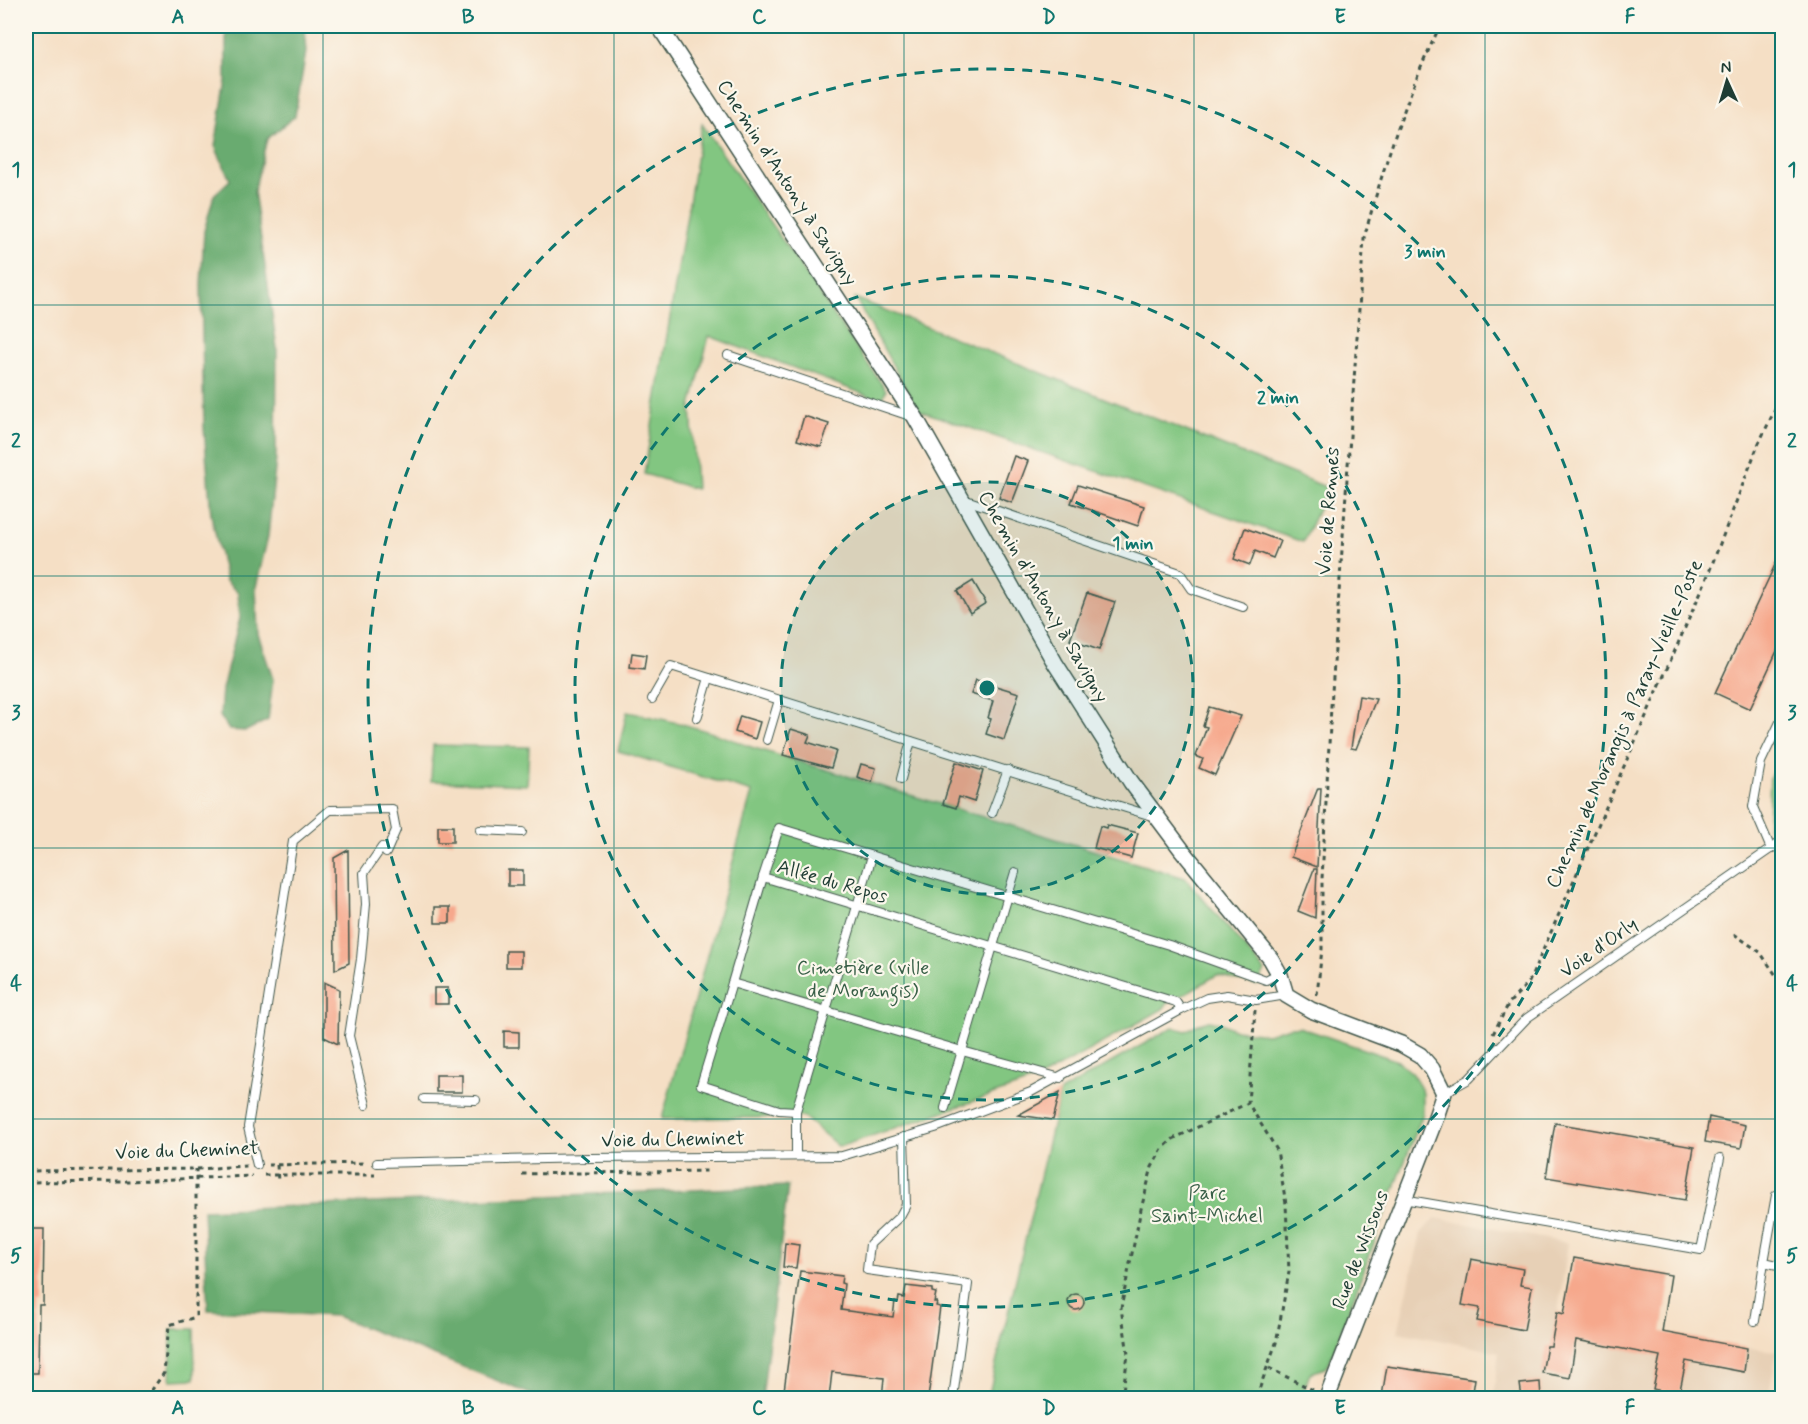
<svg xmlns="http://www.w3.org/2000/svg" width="1808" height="1424" viewBox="0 0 1808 1424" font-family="Mynerve,sans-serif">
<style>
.built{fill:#e7d0b6}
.green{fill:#82c681;stroke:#50825a;stroke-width:1.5}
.forest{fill:#69ab6f;stroke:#447452;stroke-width:1.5}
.building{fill:#f6a88c}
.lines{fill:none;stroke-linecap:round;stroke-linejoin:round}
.lane-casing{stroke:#3f554a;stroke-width:10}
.street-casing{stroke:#3f554a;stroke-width:18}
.path{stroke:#3f554a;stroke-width:3;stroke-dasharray:4.5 4.5;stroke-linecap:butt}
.lane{stroke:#fff;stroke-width:8}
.street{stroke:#fff;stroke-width:15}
.grid{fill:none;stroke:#0f766e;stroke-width:1.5;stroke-opacity:0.55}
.ring{fill:none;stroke:#0f766e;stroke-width:3;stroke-dasharray:10 8}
.labels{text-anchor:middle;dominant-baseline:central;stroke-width:4.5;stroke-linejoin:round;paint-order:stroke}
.street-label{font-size:20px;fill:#1f3d34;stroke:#fbf7ec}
.park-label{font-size:20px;fill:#385f47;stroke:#fbf7ec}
.centre{fill:#0f766e;stroke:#fbf7ec;stroke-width:3}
.ring-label{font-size:18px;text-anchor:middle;font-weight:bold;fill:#0f766e;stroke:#fbf7ec;stroke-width:4.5;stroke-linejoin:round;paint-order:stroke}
.neatline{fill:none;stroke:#0f766e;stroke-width:2}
.grid-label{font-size:20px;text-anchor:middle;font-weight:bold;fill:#0f766e}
</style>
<rect width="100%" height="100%" fill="#fbf7ec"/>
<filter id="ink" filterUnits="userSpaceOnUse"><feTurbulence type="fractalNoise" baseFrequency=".0167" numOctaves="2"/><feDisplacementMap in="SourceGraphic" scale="12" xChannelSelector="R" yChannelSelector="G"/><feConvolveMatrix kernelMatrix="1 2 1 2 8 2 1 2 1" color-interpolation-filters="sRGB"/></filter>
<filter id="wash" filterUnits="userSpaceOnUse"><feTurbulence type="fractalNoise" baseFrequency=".008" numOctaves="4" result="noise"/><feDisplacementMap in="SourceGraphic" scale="24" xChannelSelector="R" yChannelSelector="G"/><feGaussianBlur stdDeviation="1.35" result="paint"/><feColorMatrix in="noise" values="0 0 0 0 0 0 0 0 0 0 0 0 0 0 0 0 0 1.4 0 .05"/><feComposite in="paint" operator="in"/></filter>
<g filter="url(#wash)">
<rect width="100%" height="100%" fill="#f5dfc5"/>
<path class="built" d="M1435,1218L1568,1243L1558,1312L1747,1348L1777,1351L1768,1398H1493L1499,1352L1398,1332L1421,1233Z"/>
<g class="green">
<path d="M702,124L886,390L882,401L709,336L691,407L696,489L644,474Z"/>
<path d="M855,298L1328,488L1303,542L918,410Z"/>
<path d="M627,712C670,720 711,730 751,747L1185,878L1265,971L1257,985L1217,975L1179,997L1173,996L1163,1009L1036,1080L839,1147L804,1117L662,1119L752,792L618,751Z"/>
<path d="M433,745L529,747L527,785L431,781Z"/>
<path d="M1782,752V819L1768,827L1770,778Z"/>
<path d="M1209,1021L1221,1023L1235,1030L1267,1034L1290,1027H1299L1398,1061L1413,1074L1423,1093V1113L1329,1363L1326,1368L1310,1373L1301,1398H988L1060,1092L1173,1027L1186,1031L1196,1025Z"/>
<path d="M171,1329H194L195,1379L171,1380Z"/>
</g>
<g class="forest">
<path d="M226,26H304L306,52L295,116L267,139L254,191L277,348L276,459L268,536L256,587L258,634L273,679L268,720L246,731L229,730L220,716L222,689L240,618L238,593L226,581L211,515L204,428L201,285L204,231L214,195L230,180L215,146L226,80Z"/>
<path d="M788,1186L762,1398H540L336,1316L208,1310L203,1210Z"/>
</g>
<g id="blocks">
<g class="building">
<path d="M804,416L829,424L821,447L797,440Z"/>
<path d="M1014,456L1028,461L1012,503L999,498Z"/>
<path d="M1078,485L1144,506L1138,526L1071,503Z"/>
<path d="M1245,528L1280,541L1273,558L1255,551L1250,565L1234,559Z"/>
<path d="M1782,550V640L1750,709L1715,693Z"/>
<path d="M973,581L986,603L970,613L957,591Z"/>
<path d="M1087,593L1115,602L1099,650L1070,640Z"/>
<path d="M632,653L646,655L644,669L630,667Z"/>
<path d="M976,680L1019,693L1004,740L986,734L991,719L988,718L993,701L971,694Z"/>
<path d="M1359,696L1376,699L1356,749L1351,748Z"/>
<path d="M1209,707L1241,716L1215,775L1199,768L1203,759L1196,756L1207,727L1203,726Z"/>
<path d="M740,716L760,722L755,739L735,732Z"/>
<path d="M791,729L810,735L807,742L836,751L831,768L783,755Z"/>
<path d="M956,762L983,771L974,802L959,797L956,808L943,804Z"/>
<path d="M861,764L876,768L872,782L857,777Z"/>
<path d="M1318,788H1321L1317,867L1291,857Z"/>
<path d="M1107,825L1138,833L1131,858L1094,848L1100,826L1106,828Z"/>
<rect x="438" y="826" width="15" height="16"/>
<path d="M348,850L349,963L335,970L334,858Z"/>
<path d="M1314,869H1317L1315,918L1298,911Z"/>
<rect x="508" y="870" width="15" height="16"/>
<rect x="435" y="907" width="15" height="16"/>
<rect x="506" y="951" width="15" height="16"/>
<path d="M324,982L339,989L338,1044L324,1037Z"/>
<rect x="434" y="988" width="14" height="16"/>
<path d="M504,1031L519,1032V1047H504Z"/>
<rect x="436" y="1075" width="26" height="17"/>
<path d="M1060,1092L1053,1120L1018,1115Z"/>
<path d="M1709,1117L1745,1125L1741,1148L1705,1142Z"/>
<path d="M1555,1123L1694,1147L1685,1200L1546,1177Z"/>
<path d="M26,1229H44L43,1305H39L38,1373H26Z"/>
<path d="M785,1243L799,1245L796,1268L783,1267Z"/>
<path d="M1574,1258L1671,1275L1662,1332L1747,1348L1744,1372L1686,1361L1679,1395L1653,1389L1660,1356L1576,1340L1570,1378L1542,1373L1547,1346H1551L1557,1312L1564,1314Z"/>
<path d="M1471,1259L1523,1269L1520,1285L1532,1287L1524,1330L1477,1321L1480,1308L1462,1305Z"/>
<path d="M800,1271L842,1276L841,1283L844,1284L841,1310L893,1317L895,1301L898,1302L899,1297L904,1298L906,1286L932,1289V1292L936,1293L934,1302H937L936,1306L940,1307L928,1398H882L884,1378L832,1372L829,1398H783Z"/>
<circle cx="1076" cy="1302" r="8"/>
<path d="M1387,1366L1475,1379L1472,1398H1399L1382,1396Z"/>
<path d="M1540,1382L1541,1398H1522L1520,1384Z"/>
</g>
</g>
</g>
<g filter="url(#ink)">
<use href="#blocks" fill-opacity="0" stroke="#3f554a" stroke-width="1.5"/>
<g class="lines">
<g class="lane-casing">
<g id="lane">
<path d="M728,355L913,417"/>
<path d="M963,499L1180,573L1191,589L1243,607"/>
<path d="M652,699L671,666L1155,817"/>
<path d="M697,718L709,678"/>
<path d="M767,740L779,700"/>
<path d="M901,779L911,741"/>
<path d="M992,813L1008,770"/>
<path d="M480,830L522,832"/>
<path d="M1771,849L1753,807L1761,762L1782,718"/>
<path d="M763,877L779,828L1169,945L1266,980L1279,973"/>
<path d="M732,983L701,1085L779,1110L796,1111L872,856"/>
<path d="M1061,1078L962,1051L732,983L763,877L1176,1002L1181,1010"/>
<path d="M1444,1093L1469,1079L1527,1018L1782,841"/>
<path d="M424,1099L476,1100"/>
<path d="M366,1105L349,1036L361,959L366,904L364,873L382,847"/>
<path d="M945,1108L1015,872"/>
<path d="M796,1111V1156"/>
<path d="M904,1137L906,1205L900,1216L870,1244L867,1270L968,1284L953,1398"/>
<path d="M377,1163L589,1158L842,1156L935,1128L1031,1092L1181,1010L1207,998L1227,995L1256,1000L1286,995"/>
<path d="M257,1165L248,1127L293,841L330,810L392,809L396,830L386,853"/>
<path d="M1776,1195L1764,1262L1782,1266"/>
<path d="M1403,1199L1701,1250L1720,1158"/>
<path d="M1755,1321L1764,1262"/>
</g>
</g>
<g class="street-casing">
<path id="street" d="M659,26L915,417L1055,663L1131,782L1182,850L1271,959L1280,975L1286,995L1311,1010L1401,1044L1420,1055L1432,1069L1444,1093L1436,1117L1327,1398"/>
</g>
<g class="path">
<path d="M1734,934L1760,952L1782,984"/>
<path d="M1317,995L1322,949V879L1331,706L1364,238C1384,165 1407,93 1440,26"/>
<path d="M1255,1010L1248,1103L1277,1150L1286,1204L1289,1272L1276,1343L1256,1398"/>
<path d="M1493,1034L1509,1003L1529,982L1706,580L1758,445L1782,395"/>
<path d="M268,1165L367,1163"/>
<path d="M277,1165L278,1182"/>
<path d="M26,1171L196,1169L247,1166"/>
<path d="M522,1174L707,1171"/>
<path d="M264,1175H375"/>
<path d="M26,1182L127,1181L252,1176"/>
<path d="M1269,1368L1313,1390"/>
<path d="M146,1398L164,1373L169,1325L196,1317V1169"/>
<path d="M1122,1398L1128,1354L1121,1308L1141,1209L1152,1167L1162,1149L1173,1139L1248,1103"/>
</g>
<use href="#lane" class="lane"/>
<use href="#street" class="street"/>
</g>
</g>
<path class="grid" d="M323,26V1398M614,26V1398M904,26V1398M1194,26V1398M1485,26V1398M26,305H1782M26,576H1782M26,848H1782M26,1119H1782"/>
<circle cx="987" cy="688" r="206" fill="#0f766e" fill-opacity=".12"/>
<g class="ring">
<circle cx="987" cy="688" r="206"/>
<circle cx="987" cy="688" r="412"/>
<circle cx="987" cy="688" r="619"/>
</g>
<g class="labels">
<g class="street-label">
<text transform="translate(787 183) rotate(57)">Chemin d'Antony à Savigny</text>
<text transform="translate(1329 511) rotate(-86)">Voie de Rennes</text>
<text transform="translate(1043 597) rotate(60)">Chemin d'Antony à Savigny</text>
<text transform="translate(1625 724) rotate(-66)">Chemin de Morangis à Paray-Vieille-Poste</text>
<text transform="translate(832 882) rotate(16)">Allée du Repos</text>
<text transform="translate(1599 948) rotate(-35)">Voie d'Orly</text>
<text transform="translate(673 1140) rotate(-1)">Voie du Cheminet</text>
<text transform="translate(187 1151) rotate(-2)">Voie du Cheminet</text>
<text transform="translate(1361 1250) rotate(-69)">Rue de Wissous</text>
</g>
<g class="park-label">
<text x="863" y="968">Cimetière (ville<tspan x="863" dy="23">de Morangis)</tspan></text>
<text x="1207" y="1193">Parc<tspan x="1207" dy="23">Saint-Michel</tspan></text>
</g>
</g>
<circle cx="987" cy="688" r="9" class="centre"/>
<g class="ring-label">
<text x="1425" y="257">3 min</text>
<text x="1278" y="403">2 min</text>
<text x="1133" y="549">1 min</text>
</g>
<rect width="1808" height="1424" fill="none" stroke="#fbf7ec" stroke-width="66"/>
<g transform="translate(1727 81) rotate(356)" stroke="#fbf7ec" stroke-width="4.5" paint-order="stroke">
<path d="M0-4.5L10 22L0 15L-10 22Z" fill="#1f3d34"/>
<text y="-9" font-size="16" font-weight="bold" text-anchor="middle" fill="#1f3d34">N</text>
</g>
<rect x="33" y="33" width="1742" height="1358" class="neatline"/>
<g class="grid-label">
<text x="178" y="23">A</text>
<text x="468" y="23">B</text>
<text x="759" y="23">C</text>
<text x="1049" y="23">D</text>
<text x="1340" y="23">E</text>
<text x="1630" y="23">F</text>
<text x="16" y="176">1</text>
<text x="1792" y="176">1</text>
<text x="16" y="447">2</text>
<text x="1792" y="447">2</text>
<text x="16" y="719">3</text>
<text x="1792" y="719">3</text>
<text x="16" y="990">4</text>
<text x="1792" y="990">4</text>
<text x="16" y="1262">5</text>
<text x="1792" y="1262">5</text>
<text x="178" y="1414">A</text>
<text x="468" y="1414">B</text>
<text x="759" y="1414">C</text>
<text x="1049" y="1414">D</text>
<text x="1340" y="1414">E</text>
<text x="1630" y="1414">F</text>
</g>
</svg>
